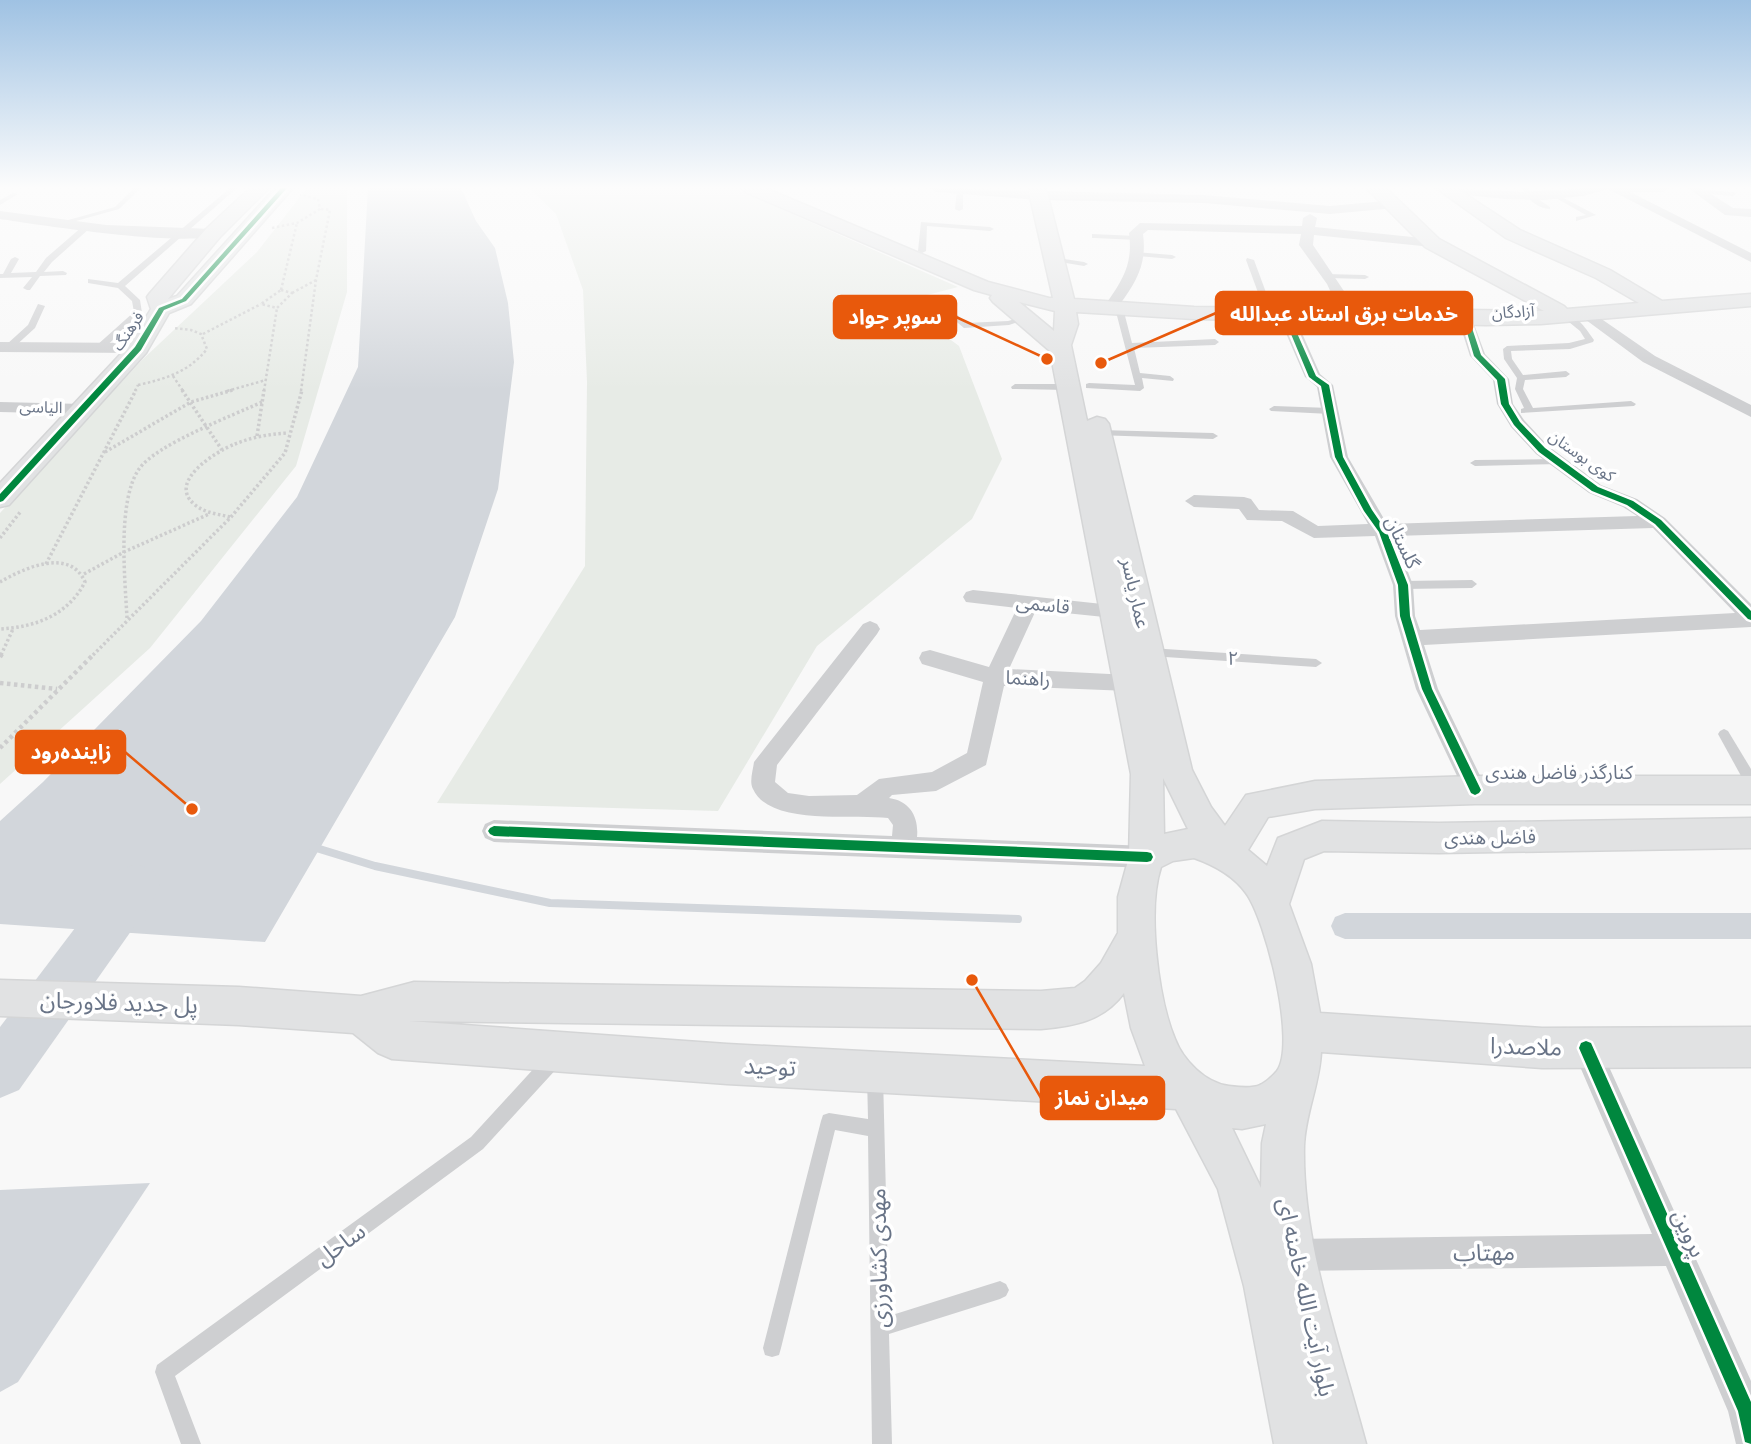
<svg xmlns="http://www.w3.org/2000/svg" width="1751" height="1444" viewBox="0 0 1751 1444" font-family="Raleway,'Noto Sans Arabic',sans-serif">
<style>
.green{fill:#e7ebe6}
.water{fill:#d2d6db}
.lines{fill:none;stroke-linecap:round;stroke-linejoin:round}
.stream{stroke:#d2d6db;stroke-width:8}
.canal{fill:#d2d6db;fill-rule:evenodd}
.river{fill:#d2d6db;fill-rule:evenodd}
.secondary-casing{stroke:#d4d5d6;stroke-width:3}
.path-far2{stroke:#cdcdce;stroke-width:2.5;stroke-dasharray:2.5 2.5;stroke-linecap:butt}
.path-far1{stroke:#cdcdce;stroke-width:3.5;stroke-dasharray:2.5 2.5;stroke-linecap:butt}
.path{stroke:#cdcdce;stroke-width:4.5;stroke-dasharray:3.5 3.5;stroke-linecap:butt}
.lane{fill:#cecfd1;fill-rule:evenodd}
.street{fill:#cecfd1;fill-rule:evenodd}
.secondary{fill:#e1e2e3;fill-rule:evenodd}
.cycleway-casing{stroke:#fff;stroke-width:5}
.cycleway{fill:#00873e;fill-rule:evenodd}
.labels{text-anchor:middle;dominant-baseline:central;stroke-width:7;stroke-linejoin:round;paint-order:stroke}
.far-street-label{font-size:16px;fill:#697487;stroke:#fff}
.street-label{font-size:19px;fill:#697487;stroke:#fff}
.near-street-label{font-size:23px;fill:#697487;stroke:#fff}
.leader{fill:none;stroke:#e8590c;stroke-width:2.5}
.callout-dot{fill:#e8590c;stroke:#fff;stroke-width:2.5}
.callout{fill:#e8590c;stroke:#e8590c;stroke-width:2.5}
.callout-label{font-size:21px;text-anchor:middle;font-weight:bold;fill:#fff}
</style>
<rect width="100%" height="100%" fill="#f8f8f8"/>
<g class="green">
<path d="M307,188H347V292L296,466L150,648L0,784V513L142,360L257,252Z"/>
<path d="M529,188H733L958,287L900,302L959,346L1002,459L972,519L817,646L718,811L437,803L585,566L587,382L583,290L556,214Z"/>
</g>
<g class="water">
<path d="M368,188H461L476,221L495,248L508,303L514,362L498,489L455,617L265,942L0,924V821L43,782L201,621L297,497L358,367Z"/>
<path d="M150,1183L18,1382L0,1392V1190Z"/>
</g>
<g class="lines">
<path class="stream" d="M313,847L375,866L550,903L1018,919"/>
<path class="canal" d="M1345,913H1751V939H1345L1335,935L1331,926L1335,917Z"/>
<path class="river" d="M136,864L153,870L160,885L153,900L19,1090L0,1098V1027L119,870Z"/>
<g class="secondary-casing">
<g id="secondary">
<path d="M250,188H269L220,237L168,299L177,296L275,188H293L191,304L169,313L146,353L9,505L0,507V483L129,345L151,309L147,297L150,293L206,229Z"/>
<path d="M742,188H765L988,282L1049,298H1053L1028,188H1046L1074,299L1194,307L1544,311L1425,247L1366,188H1386L1439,239L1564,306L1567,309L1639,303L1596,278L1506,238L1436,188H1456L1520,230L1610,270L1662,301L1751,294V306L1541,324L1486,325L1194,319L1076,312L1078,324L1071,345L1087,421L1097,417L1105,419L1109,424L1192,770L1211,807L1225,826L1246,795L1315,781L1475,776H1751V804H1475L1315,809L1268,817L1248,850L1267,866L1278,838L1322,821L1439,823L1751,818V848L1439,853L1324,851L1304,859L1289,904L1311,964L1320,1013L1542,1028L1751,1027V1067L1542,1068L1321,1052C1320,1083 1305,1114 1304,1146C1302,1246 1341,1349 1366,1444H1274L1244,1286L1218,1189L1176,1109L727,1084L392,1059L378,1053L353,1033L239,1025L0,1016V980L239,987L361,996L414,982L1041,991L1075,988L1085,981L1101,963L1118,933V897L1129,857L1131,774L1050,351L993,302L990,298L992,295L974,290L745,192ZM1019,302L1055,311L1054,331ZM1163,778L1188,829L1164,834ZM1194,858C1214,865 1233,875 1246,893C1266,920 1297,1044 1277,1071C1273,1076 1265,1083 1260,1085C1251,1089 1238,1087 1229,1086C1205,1083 1183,1060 1175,1039C1158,999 1147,909 1161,867L1173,861ZM1124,993L1131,1028L1145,1066L727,1044L409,1021L1041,1029C1075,1026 1103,1021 1124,993ZM1266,1124L1262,1143L1261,1188L1232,1128L1242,1129Z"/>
</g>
</g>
<g class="path-far2">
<path d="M272,228L297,223L320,209L318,199L300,195"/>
<path d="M281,290L297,223"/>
<path d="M281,290L292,293L277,308L261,304Z"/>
<path d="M292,293L316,280"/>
<path d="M203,334L261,304"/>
<path d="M173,376L183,391"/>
<path d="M138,385C165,379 189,372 207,349L201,334L191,330L173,328"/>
<path d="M135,391L138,385"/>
<path d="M227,391L266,380"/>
<path d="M264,391L277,308"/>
<path d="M301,391L316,280L330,210L320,209"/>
</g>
<g class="path-far1">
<path d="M182,390L222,450"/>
<path d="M257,436L264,390"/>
<path d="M105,452L191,402L233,390"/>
<path d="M230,517C218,514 204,513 194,504C167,481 217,451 235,444C252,437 270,434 288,433"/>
<path d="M0,538L21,511"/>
<path d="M46,564L136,390"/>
<path d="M84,574L124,552L209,514"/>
<path d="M0,582C24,568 70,547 85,582C68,615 36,627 0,629"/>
<path d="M127,618C125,579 117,501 139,469C155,445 234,415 262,402"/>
<path d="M1,655L13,629"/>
<path d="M93,655L231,517L285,453L302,390"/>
</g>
<g class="path">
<path d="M0,657L2,654"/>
<path d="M0,683L57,689"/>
<path d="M0,748L94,654"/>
</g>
<g class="lane">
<path d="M134,188H141L119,209L58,226L54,224L115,207Z"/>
<path d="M230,188H237L125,286L140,300L142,313L102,350H96V346L134,312L132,301L118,288L88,283V279L118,283Z"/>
<path d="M960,188L963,190V209L959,211L955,209L957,190Z"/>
<path d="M1522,188H1528L1532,195L1550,207V209C1538,209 1526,198 1522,188Z"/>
<path d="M1699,190L1733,192L1736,194L1733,196L1697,193V191Z"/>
<path d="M13,193L18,194L0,205V200Z"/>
<path d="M1554,195H1558L1596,215L1576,221V217L1586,215L1554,197Z"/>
<path d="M921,222L990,227L994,229L990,231L927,226L926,251L922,253L918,251Z"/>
<path d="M83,226L90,228L52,262L44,272L63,271L67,273L66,275L40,276L30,290H27L23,288L32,277L0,278V274H3L11,259L15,257L19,259L11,273L36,272L46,258Z"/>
<path d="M1092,234L1137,236L1141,238L1137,240L1095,238H1092Z"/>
<path d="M1135,252L1172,255L1176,257L1172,259L1138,256H1135Z"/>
<path d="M1051,257L1084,262L1088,264L1084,266L1054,261H1051Z"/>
<path d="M1247,258L1254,260L1271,306L1270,308L1263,306L1246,260Z"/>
<path d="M1326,274L1365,275L1369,277L1365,279L1329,278L1325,276Z"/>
<path d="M38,304L45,306L35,328L12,349H6V345L28,325Z"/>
<path d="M941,305H947L966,323L1008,321L1026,316L1030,318L1009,325L964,328L941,309Z"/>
<path d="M1117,310L1124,312L1132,343L1215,339L1219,342L1215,345L1134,348L1140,373L1170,376L1174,379L1173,381L1142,378L1144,388L1140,391L1086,388V384L1089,383L1135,385L1116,312Z"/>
<path d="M1564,314C1577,314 1587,330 1594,340L1593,342L1570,349L1511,351L1512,359L1523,375L1566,371L1570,374L1566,377L1525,380L1523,389L1533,408L1631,401L1636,404L1634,406L1521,413V409L1524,408L1515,389L1517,378L1504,359L1503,349L1507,346L1569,343L1585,339L1580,331L1564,318Z"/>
<path d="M1015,384H1068L1072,387L1068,390L1012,389L1011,387Z"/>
<path d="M1274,406L1330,408L1335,411L1330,414L1271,411L1269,409Z"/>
<path d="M1099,430L1213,433L1218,436L1213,439L1096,435L1094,433Z"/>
<path d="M1558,459L1561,460V464L1475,466L1470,463L1475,460Z"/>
<path d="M1472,580L1477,584L1472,588L1403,589L1398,585L1403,581Z"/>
<path d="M1150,648L1316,659L1322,663L1316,667L1150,656L1144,652Z"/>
<path d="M1724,729L1728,731L1751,769V786L1746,785L1718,734L1720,731Z"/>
<path d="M554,1051L560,1053L562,1059L560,1065L483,1149L175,1376L201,1444H181L155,1372L157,1365L471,1137L548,1053Z"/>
<path d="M875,1068L881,1070L883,1076L889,1316L1000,1281L1006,1284L1009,1290L1006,1296L1000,1299L889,1334L892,1444H872L868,1136L835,1130L781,1348L779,1355L772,1357L765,1355L763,1348L821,1121L823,1115L829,1113L868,1119L867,1076L869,1070Z"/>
</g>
<g class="street">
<path d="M930,188L1204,195L1330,206L1395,200L1401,204L1395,208L1330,214L1204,203L1039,200L936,192Z"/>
<path d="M1442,188L1525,192L1584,188H1669L1663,192H1630L1751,253V262L1608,189L1583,196L1544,200L1505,199L1447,193L1443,192Z"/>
<path d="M1688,188H1702L1733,208L1751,209V217L1725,215Z"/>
<path d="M0,211L106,225L213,229L220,233C200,250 33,224 0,219Z"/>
<path d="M1310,214L1317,218L1315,227L1432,239L1439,243L1432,247L1314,235L1313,245L1350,300L1353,310L1346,314L1339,310L1327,284L1299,245L1301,234L1148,230L1143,234C1147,263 1137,281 1120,304L1115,305L1108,301C1124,278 1133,262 1129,233L1140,223L1302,226L1303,218Z"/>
<path d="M1587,309L1655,356L1751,405V417L1643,362L1582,317L1579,314Z"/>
<path d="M1286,310L1294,315L1320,374L1333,385L1348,457L1387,524L1637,516L1623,507L1589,493L1536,454L1511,427L1497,404L1493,380L1470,356L1458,319L1466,314L1471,316L1485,354L1509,379L1513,404L1524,420L1548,446L1601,485L1637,499L1665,518L1751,604V627L1424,645L1438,689L1487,790L1483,797L1475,800L1467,797L1416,689L1395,616L1393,585L1375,536L1314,538L1282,521L1247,520L1239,509L1194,507L1185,501L1194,495L1244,497L1251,499L1259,510L1293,511L1318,526L1368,524L1330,457L1317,387L1305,377L1278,315ZM1653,528L1735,613L1420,630L1415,616L1413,585L1394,536Z"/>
<path d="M0,342L138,343L146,348L138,353L0,352Z"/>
<path d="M0,402L83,404L91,409L83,414L0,412Z"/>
<path d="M973,590L1121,606L1124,611L1121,616L1114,618L1036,610L1009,669L1129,675L1137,677L1140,683L1137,689L1129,691L1004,686L986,765L936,791L892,795L889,798C910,801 919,817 917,837L1147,846L1156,849L1160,857L1156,865L1147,868L494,842L485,838L482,831L485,824L494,820L892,836L893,825L888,818C854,814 769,826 753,789C749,782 753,770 754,762L863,624L870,621L877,624L880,629L877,634L777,765L775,782L788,793L809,796L857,795L879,779L932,772L967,753L983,682L922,664L919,658L922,652L930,650L989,667L1017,608L966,602L963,597L966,592Z"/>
<path d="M1586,1034L1596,1038L1751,1381V1444H1736L1728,1411L1666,1266L1293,1271L1281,1267L1277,1255L1281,1243L1293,1239L1652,1234L1572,1048L1576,1038Z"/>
</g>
<use href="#secondary" class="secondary"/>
<g class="cycleway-casing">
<g id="cycleway">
<path d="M281,188H287L186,301L164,310L141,350L3,501L0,502V494L135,347L159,308L182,299Z"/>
<path d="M1286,313L1289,315L1316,376L1329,385L1343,457L1372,510L1387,532L1408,585L1410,616L1432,689L1481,790L1479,793L1475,795L1471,793L1422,689L1400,616L1398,585L1379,532L1364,511L1335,457L1321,386L1309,377L1283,315Z"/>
<path d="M1466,317L1469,319L1481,355L1505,379L1509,404L1520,422L1545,448L1598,487L1633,501L1661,520L1751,611V620L1748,619L1655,524L1627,505L1592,491L1539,452L1514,425L1501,404L1497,380L1474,356L1463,319Z"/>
<path d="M494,826L1147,852L1151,853L1153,857L1151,861L1147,862L494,836L490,834L488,831L490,828Z"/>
<path d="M1586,1041L1591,1043L1751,1402V1444L1745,1442L1738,1411L1579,1048L1581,1043Z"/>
</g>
</g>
<use href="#cycleway" class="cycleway"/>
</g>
<linearGradient id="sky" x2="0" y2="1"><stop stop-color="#9fc2e3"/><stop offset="0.48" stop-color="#fcfcfc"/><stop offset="1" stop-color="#fcfcfc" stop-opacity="0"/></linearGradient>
<rect width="1751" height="390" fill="url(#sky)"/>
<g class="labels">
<g class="far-street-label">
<text transform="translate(1513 312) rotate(-3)">آزادگان</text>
<text transform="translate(128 331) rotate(-56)">فرهنگ</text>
<text transform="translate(41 407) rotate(2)">الیاسی</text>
<text transform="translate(1582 456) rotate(35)">کوی بوستان</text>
</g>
<g class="street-label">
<text transform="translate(1403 542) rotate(65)">گلستان</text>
<text transform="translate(1136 593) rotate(77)">عمار یاسر</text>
<text transform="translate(1043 604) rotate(6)">قاسمی</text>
<text transform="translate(1233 658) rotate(4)">۲</text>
<text transform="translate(1028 678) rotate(3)">راهنما</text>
<text x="1559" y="772">کنارگذر فاضل هندی</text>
<text transform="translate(1490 837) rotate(-1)">فاضل هندی</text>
</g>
<g class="near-street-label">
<text transform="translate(119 1002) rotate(2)">پل جدید فلاورجان</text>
<text transform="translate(1526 1046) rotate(2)">ملاصدرا</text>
<text transform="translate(770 1066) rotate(3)">توحید</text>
<text transform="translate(1690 1233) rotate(66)">پروین</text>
<text transform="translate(340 1244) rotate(-36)">ساحل</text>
<text transform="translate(1484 1252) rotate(-1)">مهتاب</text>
<text transform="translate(878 1258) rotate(-91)">مهدی کشاورزی</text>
<text transform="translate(1307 1297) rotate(78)">بلوار آیت الله خامنه ای</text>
</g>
</g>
<path class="leader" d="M1101 363L1216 313M1047 359L956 317M192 809L125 752M972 980L1041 1098"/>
<g class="callout-dot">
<circle cx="1101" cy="363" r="7"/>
<circle cx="1047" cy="359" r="7"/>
<circle cx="192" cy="809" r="7"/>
<circle cx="972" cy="980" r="7"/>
</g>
<g class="callout">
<rect x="1216" y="292" width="256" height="42" rx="7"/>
<rect x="834" y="296" width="122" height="42" rx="7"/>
<rect x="16" y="731" width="109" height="42" rx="7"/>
<rect x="1041" y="1077" width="123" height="42" rx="7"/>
</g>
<g class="callout-label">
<text x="1344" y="321">خدمات برق استاد عبدالله</text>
<text x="895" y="324">سوپر جواد</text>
<text x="71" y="759">زاینده‌رود</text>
<text x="1102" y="1105">میدان نماز</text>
</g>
</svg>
